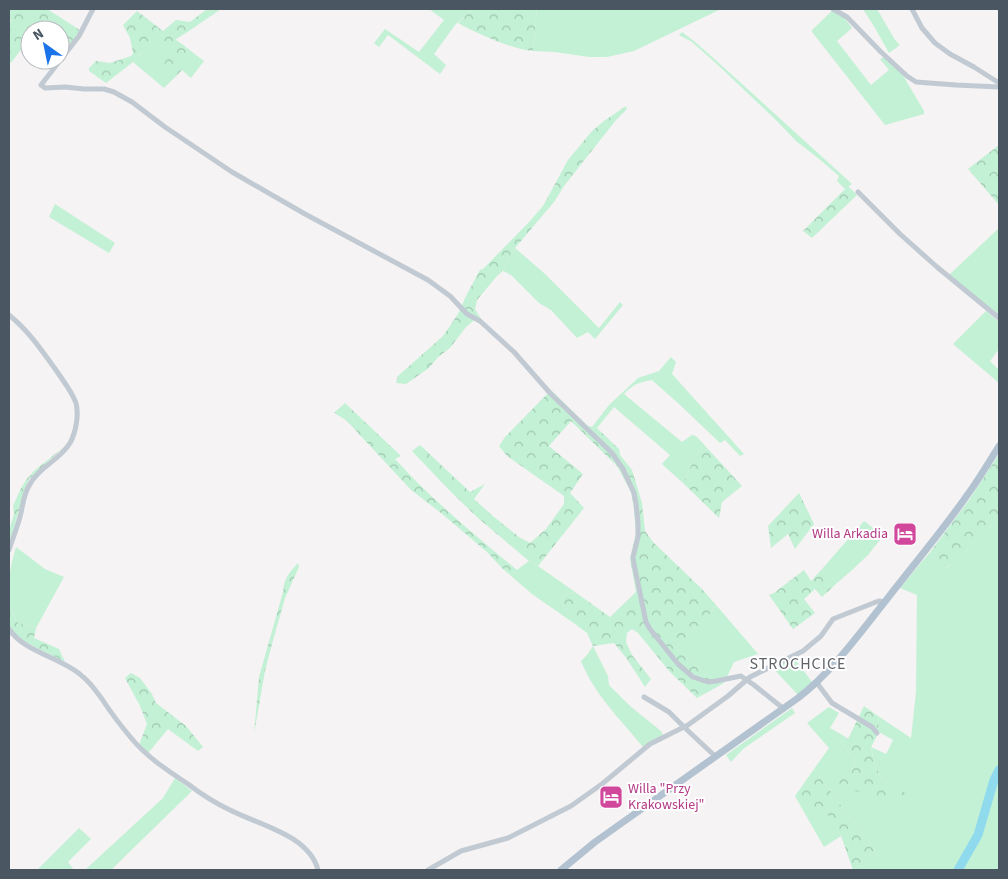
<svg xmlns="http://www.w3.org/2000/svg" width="1008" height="879" viewBox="0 0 1008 879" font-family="'Source Sans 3',sans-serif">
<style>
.grass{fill:#c3f1d5}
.forest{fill:url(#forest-crowns)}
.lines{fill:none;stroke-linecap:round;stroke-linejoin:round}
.river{stroke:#90daee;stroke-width:9}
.minor{stroke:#c1cad2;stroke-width:5}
.major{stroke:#b3c2d1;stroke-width:7}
.labels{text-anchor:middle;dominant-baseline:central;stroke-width:4;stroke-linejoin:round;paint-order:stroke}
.hotel-label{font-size:14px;fill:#b23c85;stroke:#fff;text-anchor:end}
.quarter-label{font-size:16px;letter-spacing:1px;fill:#5f6368;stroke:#fff}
</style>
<defs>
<pattern id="forest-crowns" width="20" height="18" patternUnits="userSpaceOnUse" patternTransform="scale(1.25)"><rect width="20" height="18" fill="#c3f1d5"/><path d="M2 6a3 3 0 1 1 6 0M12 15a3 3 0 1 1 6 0" fill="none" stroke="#a0c6b0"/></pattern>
</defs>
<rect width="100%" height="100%" fill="#f5f3f3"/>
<g class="grass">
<path d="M429,9H468L471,10L455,25L434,54L446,65L440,74L388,35L379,47L374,43L385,29L419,52L444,20Z"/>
<path d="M537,9H721L634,51L607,57H589L555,52L533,51Z"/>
<path d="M863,9H877L895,40L900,45L889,53L875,28Z"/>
<path d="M833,10L843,16L852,28L837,41L871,85L889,70L880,59L884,57L901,72L924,111V114L885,125L812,32V30Z"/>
<path d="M682,32L694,41L720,64L852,184L845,189L837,181L839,176L818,158L796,141L776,120L719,66L692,42L679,35Z"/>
<path d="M175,39L204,61L191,78L182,70L164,88L133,62C139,55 150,44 159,41C164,39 170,41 175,39Z"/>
<path d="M55,204L115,243L109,253L49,217Z"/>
<path d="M999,228V316L949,275Z"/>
<path d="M515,248L544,273L599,328L620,302L623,305L595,339L588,332L577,338L551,310L539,303L511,275L503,271Z"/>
<path d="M986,311L999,322V349L990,361L999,370V383L953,344Z"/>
<path d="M671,357L676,362L672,374L744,454L740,456L725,440L720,443L679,404L652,380C640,382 633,384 624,394L682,442L692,435L696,436L708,449L700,451L696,455L683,483L662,464L670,455L614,407L597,428L592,427L609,405L638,378L659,371Z"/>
<path d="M999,518V870H854L876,849L859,830L814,769L829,748L807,723L829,707L839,713L830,728L844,736L841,741L855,762L852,771L905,793L882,781L874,762L871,747L886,754L893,740L879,732L878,716L911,738L916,692L917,595L900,588L931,551L932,555L946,568L951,565Z"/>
<path d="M864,521L883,536L868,555L851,571L837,583L822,569Z"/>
<path d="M16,547L45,569L64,577L36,628L18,623C2,599 9,573 16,547Z"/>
<path d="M529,561L538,566L575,592L566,595L560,599L575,624L532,594L510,575Z"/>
<path d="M716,605L758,654L734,662L724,683L706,674L679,651L676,647L711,613Z"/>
<path d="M593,646L608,676L609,685L630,706L661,731L663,735L643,747C621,720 594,694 581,661L587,655Z"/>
<path d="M784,659L787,663L795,659L812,682L798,695L770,665Z"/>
<path d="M792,708L795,713L743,749L731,762L726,755Z"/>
<path d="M175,778L192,791L111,870H85L163,798Z"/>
<path d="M800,805L824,808L841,836L824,847Z"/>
<path d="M79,828L91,839L68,862L74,870H37Z"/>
</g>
<g class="forest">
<path d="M9,9H47L80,30L61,57L60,56V30H30V41L26,43L11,63L9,61V24L11,21L9,15Z"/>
<path d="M207,9H221L189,31L173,41H159L141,53L133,62L106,83L89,71V68L96,61L110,63L131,56L133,53L130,38L123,25L137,11L163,31L176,20L190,22Z"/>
<path d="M472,9H537L533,51C511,49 478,34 458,23Z"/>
<path d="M182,44L189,50L182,70L172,80L162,75C161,63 172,51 182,44Z"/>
<path d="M626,106L627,109L616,120L564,186L554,202L515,248L503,271L497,276L477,300L475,309L481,319L473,321L466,327L450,348L438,357L429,368L406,384L396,383L398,376L443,336L458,314L467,294L480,270L483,269L529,222L543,206L568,160L592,131L604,121Z"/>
<path d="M999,145V205L968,169Z"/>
<path d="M848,186L857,195L812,238L803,231Z"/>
<path d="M551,390L588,426L597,428L619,449L620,455L632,470L642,503L645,531L653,542L702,589L716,605L711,613L676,647L679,651L706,674L724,683L697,698L670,672L638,633L632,629L627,633L626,642L632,655L651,679L645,687L627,659L614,643L593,646L587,633L575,624L560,599L566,595L575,592L610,617L636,592L630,559L636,533L634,508L631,492L617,466L571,421L549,446L583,474L570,493L584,508L538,566L529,561L478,518L450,491L412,451L420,445L470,492L485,484L474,499L494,517L519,537L530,543L546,529L564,504V496L507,456L499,446L505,437Z"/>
<path d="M345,403L401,456L395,459C432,500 475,535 517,570L510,575L502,568L487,552L441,513L411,490L346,420L334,413Z"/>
<path d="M65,446L29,479L24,492L14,528L9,543V531L14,514L13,506L20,490L26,480L35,470Z"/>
<path d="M708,449L742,486L722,502L719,518L683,483L696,455L700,451Z"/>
<path d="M999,454V518L951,565L945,568L932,555L931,551L969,500Z"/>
<path d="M799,493L814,524L795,549L788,534L771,548L768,526Z"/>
<path d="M298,563L299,567L285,598L272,644L265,671L254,734L259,677L283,592C284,578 289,573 298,563Z"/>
<path d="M822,569L837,583L822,597L815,589L804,599L815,613L793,629L769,595L774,593L804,570L811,581Z"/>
<path d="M9,601L13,615L18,623L36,628L34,638L59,649L65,662C51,654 15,641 9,625C7,620 9,608 9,601Z"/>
<path d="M131,673L140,678L152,694L156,703L186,726L203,747L198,751L168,729L148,753L139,745L147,724L140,706L125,678Z"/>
<path d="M864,706L878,716L879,732L871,747L874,762L882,781L906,793L904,803L834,786L837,775L852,771L855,762L841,741L844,736L848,739Z"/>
<path d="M814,769L859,830L876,849L854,870H853L841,836L824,809L800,805L795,796Z"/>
</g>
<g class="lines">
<path class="river" d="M958,870L978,835L994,780L999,770"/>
<g class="minor">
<path d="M93,9L79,36L41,85L45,88L65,87L84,89H104L114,92L132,102L165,127L232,172L305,214L428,280L450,296L467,314L480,321L514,352L550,393L612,453L623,469L628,480L634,493L636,504L638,523V537L633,557L634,564L646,622L650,629L678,664L693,677L708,682L716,681L741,676L754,685L784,709"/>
<path d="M833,9L847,17L881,52L907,76L916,82L956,85L999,87"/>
<path d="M912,9L922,28L935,43L950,54L974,67L999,83"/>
<path d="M858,192L900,234L937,267L999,318"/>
<path d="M9,315C29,331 43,352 58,373C64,382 72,392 76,403C79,415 76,432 70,443C60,460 39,467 30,484C24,493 23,503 21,513C18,526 13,537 9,550"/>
<path d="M9,629C25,653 61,657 82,676C90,682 96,691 102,699C111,713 121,726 132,739C147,757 168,771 188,784C201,794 215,803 230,810C259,825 309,835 318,870"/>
<path d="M817,683L832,703L872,727L877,733"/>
<path d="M644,697L669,712L684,727L716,757"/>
<path d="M428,870L461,851L508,838L571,806L602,784L650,744L688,725L728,696L750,677L803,651L821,636L833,619L876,602L880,601L884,603"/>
</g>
<path class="major" d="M561,870L595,842L798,698C833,671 859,634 887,599C914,564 943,530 968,494C979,479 989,462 999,446"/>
</g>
<defs>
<g id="hotel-square" transform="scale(1.25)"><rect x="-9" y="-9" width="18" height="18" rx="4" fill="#d1479c" stroke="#fff"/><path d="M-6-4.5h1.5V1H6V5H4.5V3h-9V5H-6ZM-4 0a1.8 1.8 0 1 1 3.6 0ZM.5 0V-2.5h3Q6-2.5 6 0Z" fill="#fff"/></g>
</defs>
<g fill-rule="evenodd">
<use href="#hotel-square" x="905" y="534"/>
<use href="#hotel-square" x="611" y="797"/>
</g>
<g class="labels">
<g class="hotel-label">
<text x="888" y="534">Willa Arkadia</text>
<text x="628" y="789" text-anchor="start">Willa "Przy<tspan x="628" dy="16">Krakowskiej"</tspan></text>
</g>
<g class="quarter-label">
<text x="798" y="664">STROCHCICE</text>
</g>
</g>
<rect width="1008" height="879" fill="none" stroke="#4a5661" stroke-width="20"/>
<g transform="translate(45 45) rotate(327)"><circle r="24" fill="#ffffff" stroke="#b7bbc0"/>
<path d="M0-4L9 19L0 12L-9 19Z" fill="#1a73e8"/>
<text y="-8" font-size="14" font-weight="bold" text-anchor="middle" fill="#4a5661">N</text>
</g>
</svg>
